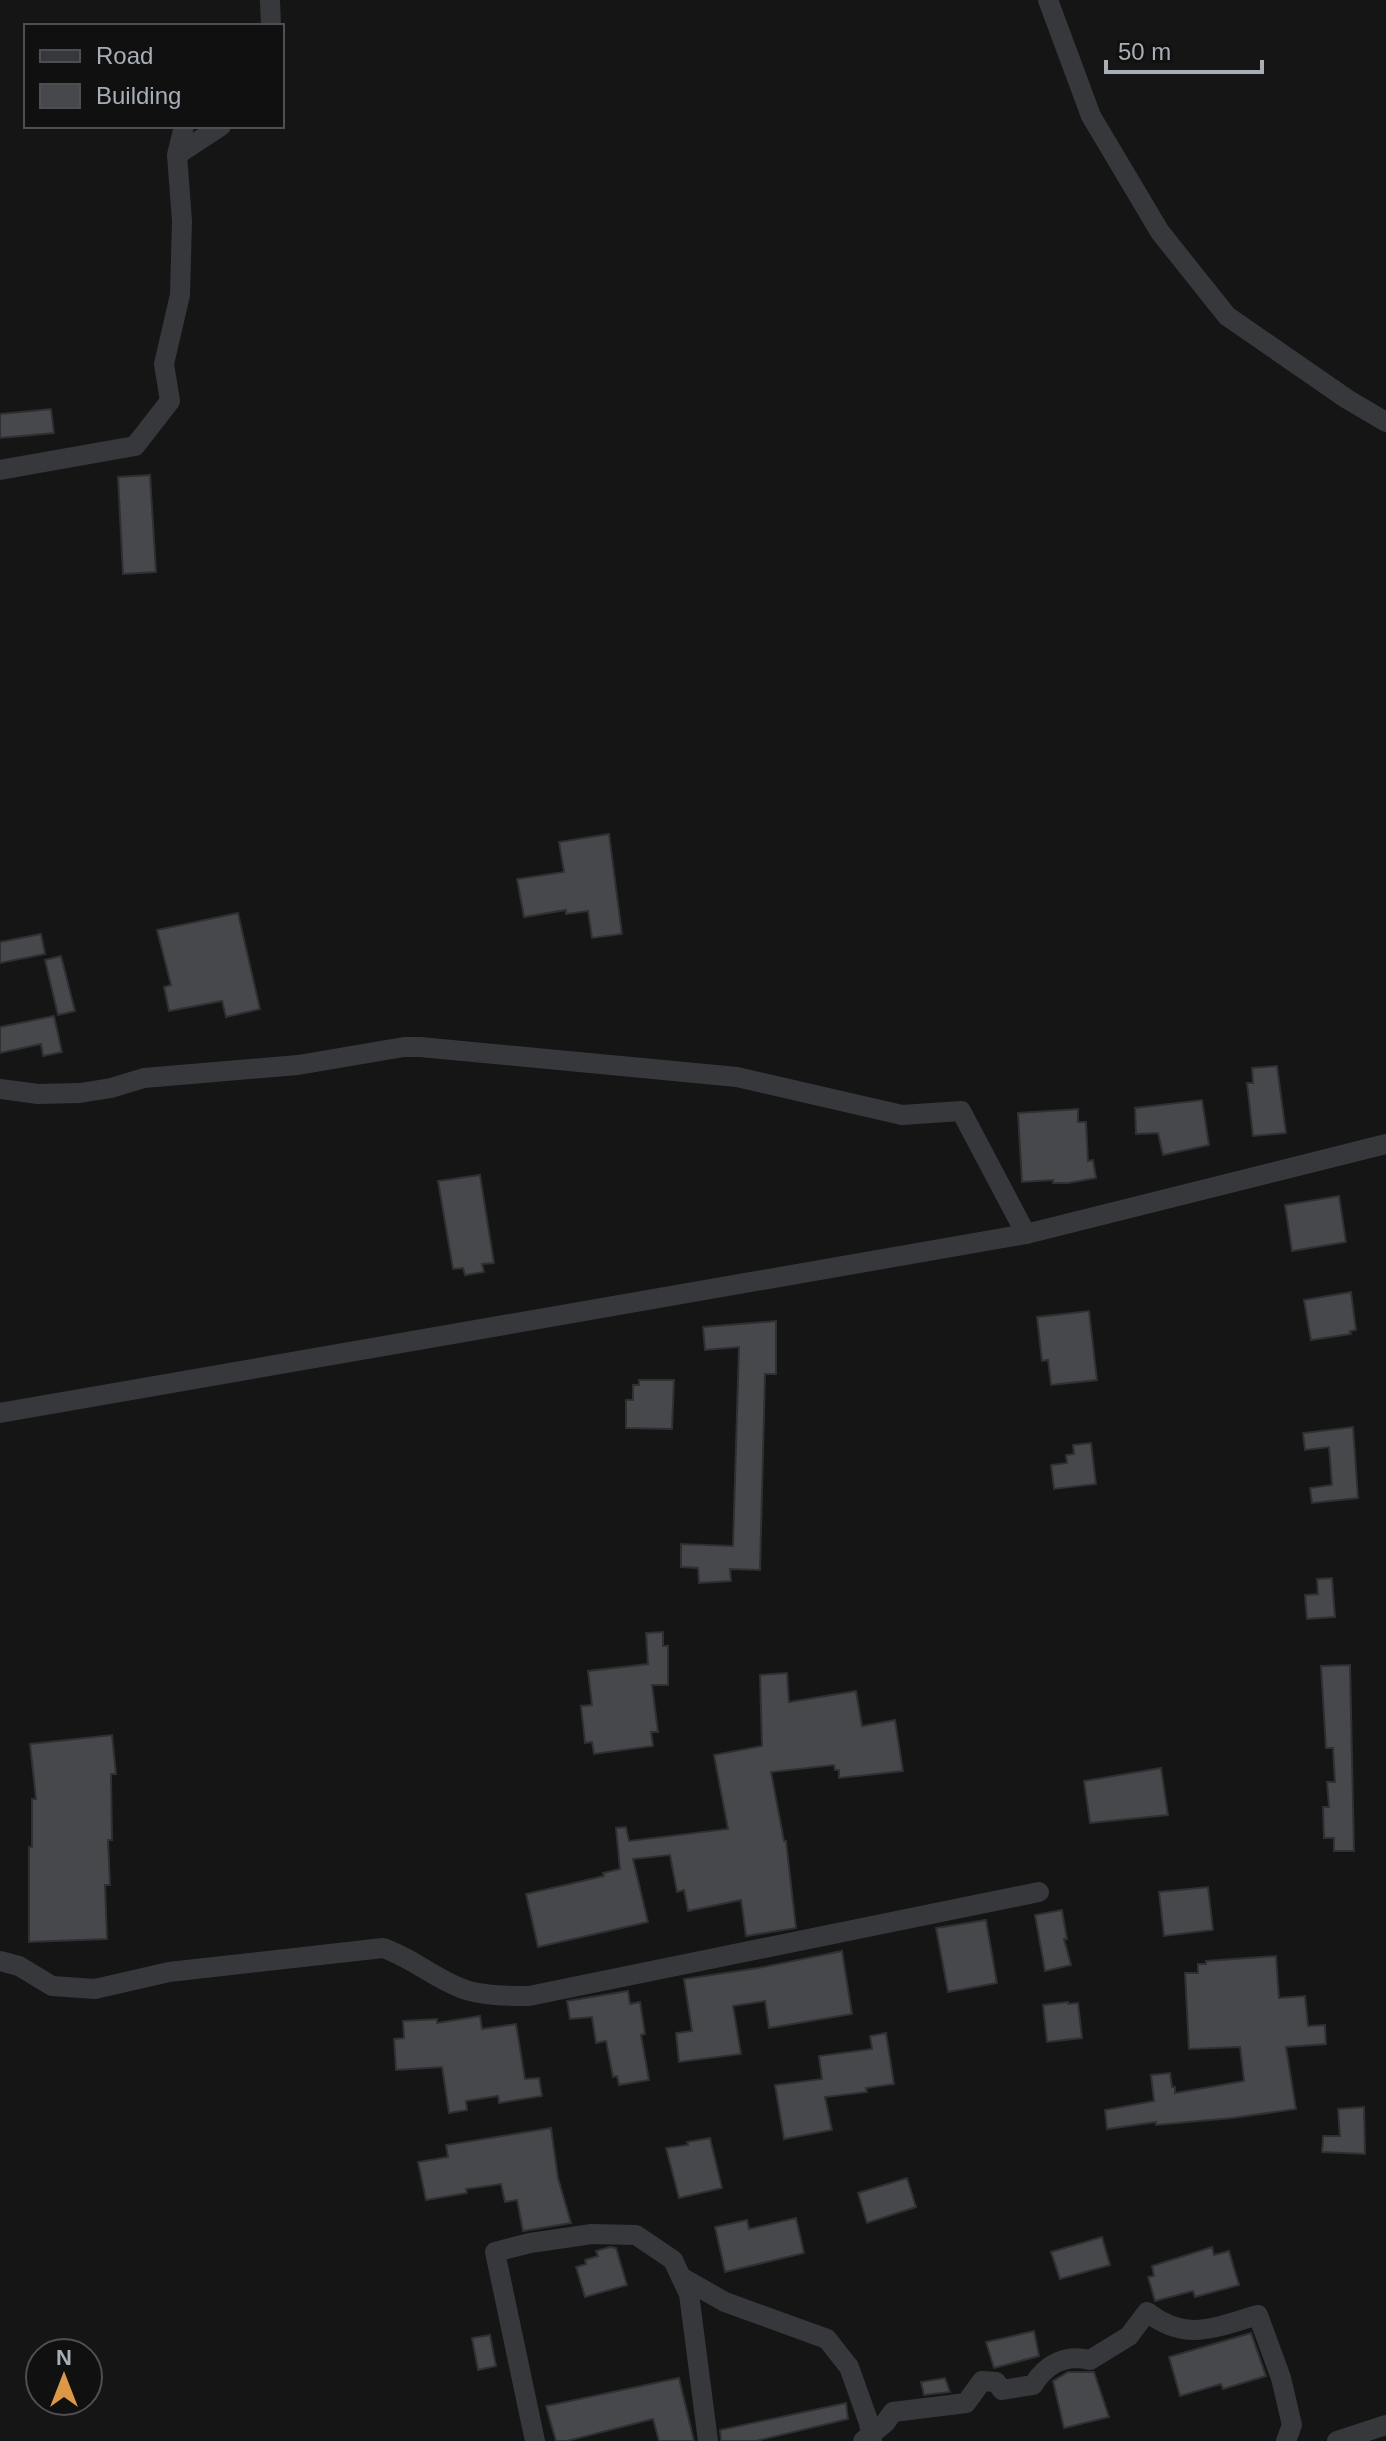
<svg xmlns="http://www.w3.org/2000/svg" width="1386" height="2441" viewBox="0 0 1386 2441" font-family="Helvetica,sans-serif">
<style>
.building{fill:#47484b;stroke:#2f3032;stroke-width:2}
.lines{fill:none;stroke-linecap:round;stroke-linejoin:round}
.street{stroke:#36383b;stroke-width:20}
</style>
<rect width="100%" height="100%" fill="#151516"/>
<g class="building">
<path d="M51,409L54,433L0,438V414Z"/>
<path d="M150,475L156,572L123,574L118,477Z"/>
<path d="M609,834L622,934L592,938L588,911L566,914V910L524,917L517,879L564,872L559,842Z"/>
<path d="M238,913L260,1009L226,1017L222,1001L169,1011L164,987L171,985L157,930Z"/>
<path d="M41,934L45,954L0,963V942Z"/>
<path d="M61,956L75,1011L58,1015L45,960Z"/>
<path d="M54,1016L62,1052L43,1056L41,1044L0,1053V1027Z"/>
<path d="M1277,1066L1286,1133L1253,1136L1247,1083H1253L1252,1068Z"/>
<path d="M1202,1100L1209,1145L1163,1155L1158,1133L1136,1134L1135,1108Z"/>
<path d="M1078,1109V1122H1086L1088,1161L1093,1160L1096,1178L1068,1183H1053V1180L1022,1182L1018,1113Z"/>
<path d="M480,1175L494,1263L482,1264L484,1272L465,1275L463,1268L453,1269L438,1181Z"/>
<path d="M1339,1196L1346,1242L1292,1251L1285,1205Z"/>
<path d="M1351,1292L1356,1330L1350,1331L1351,1334L1311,1340L1304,1300Z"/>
<path d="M1089,1311L1097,1380L1051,1385L1048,1360L1042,1361L1037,1317Z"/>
<path d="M776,1321V1374H765L760,1570L730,1569L731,1581L699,1583L698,1568L681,1567V1544L733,1546L739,1347L705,1350L703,1327Z"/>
<path d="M639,1380H674L672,1429L626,1428V1400H633V1385H639Z"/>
<path d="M1353,1427L1358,1498L1312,1503L1310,1488L1332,1485L1329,1447L1305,1450L1303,1433Z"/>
<path d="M1091,1443L1096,1484L1054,1489L1051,1465L1067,1463L1066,1455L1074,1454L1073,1445Z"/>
<path d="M1332,1578L1335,1617L1307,1619L1305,1595L1318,1594L1317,1579Z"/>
<path d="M663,1632V1646H668V1685H652L658,1732H651L653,1746L594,1754L592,1742L585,1743L581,1706L592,1705L588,1671L648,1664L646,1633Z"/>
<path d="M1350,1665L1354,1851H1334V1838H1324L1323,1807H1329L1327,1782H1335L1333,1748H1326L1321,1666Z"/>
<path d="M787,1673L789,1702L856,1691L862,1726L895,1720L903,1771L839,1778V1770H835L834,1765L771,1772L784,1841H786L796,1928L746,1936L741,1900L688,1911L684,1890L677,1892L670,1855L633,1859L648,1922L538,1947L526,1894L604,1876L603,1873L620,1869L616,1828L626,1827L629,1841L728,1829L714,1755L762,1746L760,1675Z"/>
<path d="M112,1735L116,1774H111L112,1840H108L110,1885H105L107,1939L29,1942V1847H32V1799H36L30,1744Z"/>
<path d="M1161,1768L1168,1815L1090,1823L1084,1781Z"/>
<path d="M1208,1887L1213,1930L1164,1936L1159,1892Z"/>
<path d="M1062,1910L1067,1939H1064L1071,1965L1045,1971L1035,1915Z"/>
<path d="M986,1920L997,1983L948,1992L936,1928Z"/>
<path d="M842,1951L852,2014L769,2028L765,2001L733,2006L741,2054L679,2062L676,2033L692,2031L684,1979L758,1968Z"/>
<path d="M1276,1956L1279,1998L1305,1996L1308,2026L1325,2025L1326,2044L1286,2047L1296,2109L1232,2118L1156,2125V2122L1107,2129L1105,2110L1154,2101L1151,2075L1170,2073L1172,2087H1175V2093L1244,2081L1240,2047L1189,2049L1185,1973H1198V1964H1206V1961Z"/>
<path d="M628,1991L630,2004L640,2002L645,2034L641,2035L649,2080L619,2085L617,2076L613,2077L606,2041L596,2043L592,2017L570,2019L567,2001Z"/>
<path d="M1068,2002V2004L1078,2003L1082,2038L1047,2042L1043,2005Z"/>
<path d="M480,2016L482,2029L516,2024L525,2079L539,2078L542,2096L499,2103L498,2096L466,2101L467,2110L449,2113L442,2067L396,2070L394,2039L404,2038L403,2021L437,2019V2023Z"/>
<path d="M886,2033L894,2084L866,2088L867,2092L825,2097L832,2130L784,2139L775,2085L822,2079L819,2056L872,2049L870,2036Z"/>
<path d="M1364,2107L1365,2154L1322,2152L1323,2136H1340L1338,2109Z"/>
<path d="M551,2128L558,2178L571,2223L523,2231L517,2200L505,2202L501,2184L466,2189L467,2193L426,2200L418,2162L448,2157L446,2145Z"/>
<path d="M710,2138L722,2188L679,2198L666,2148L688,2145L687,2142Z"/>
<path d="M907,2178L916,2207L867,2223L858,2193Z"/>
<path d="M796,2218L804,2253L725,2272L715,2227L747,2220L749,2229Z"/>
<path d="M1102,2237L1110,2265L1060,2279L1051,2252Z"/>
<path d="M610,2247L616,2248L627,2285L585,2297L576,2267L586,2264L585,2260L598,2256L596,2251Z"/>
<path d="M1212,2247L1214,2255L1229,2251L1239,2285L1195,2297L1193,2291L1155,2301L1148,2277L1154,2276L1152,2266Z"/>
<path d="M1034,2331L1039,2356L994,2368L986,2342Z"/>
<path d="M1251,2333L1266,2376L1223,2389L1221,2384L1180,2396L1169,2357Z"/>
<path d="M490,2335L496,2366L478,2370L472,2338Z"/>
<path d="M1068,2372H1094L1109,2417L1064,2428L1053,2381Z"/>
<path d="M679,2378L694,2441H659L653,2419L567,2441H556L546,2406Z"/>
<path d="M945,2378L950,2392L924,2395L921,2382Z"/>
<path d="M846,2403L848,2419L756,2441H721L720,2430Z"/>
</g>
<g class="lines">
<g class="street">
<path d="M270,0L271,26"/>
<path d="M1048,0L1091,116L1160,232L1227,316L1347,399L1386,422"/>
<path d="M177,155L221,126"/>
<path d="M0,470L135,446L170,401L164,364L180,295L182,221L177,155L184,126"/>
<path d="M0,1089L38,1094L80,1093L111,1088L144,1078L298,1065L404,1047H420L737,1077L902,1115L961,1111L1026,1234"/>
<path d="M0,1413L1026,1234L1386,1144"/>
<path d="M0,1961L19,1966L52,1986L95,1989L169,1972L383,1948C413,1958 436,1980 466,1990C486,1996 508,1996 529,1996L1039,1892"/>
<path d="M681,2277L725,2302L827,2339L849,2367L869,2423L872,2441"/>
<path d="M535,2441L495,2252L530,2243L592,2234L636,2235L673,2260L689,2294L708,2441"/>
<path d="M863,2441L885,2423L893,2412L966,2403L982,2381L996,2382L1002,2390L1033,2385C1046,2364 1066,2354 1090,2360L1129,2336L1147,2312C1187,2343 1215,2327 1258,2315L1281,2378L1292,2425L1286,2441"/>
<path d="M1337,2441L1386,2425"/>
</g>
</g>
<rect x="24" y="24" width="260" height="104" fill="#101011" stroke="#4d4f53" stroke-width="2"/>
<rect x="40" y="50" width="40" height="12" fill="#36383b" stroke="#4d4f53" stroke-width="2"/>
<text x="96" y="64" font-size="24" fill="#a8aeb5">Road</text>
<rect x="40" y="84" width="40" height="24" fill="#47484b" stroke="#4d4f53" stroke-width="2"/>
<text x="96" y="104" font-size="24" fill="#a8aeb5">Building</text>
<g transform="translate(64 2377)"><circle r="38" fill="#101011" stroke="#4d4f53" stroke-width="2"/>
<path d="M0-6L14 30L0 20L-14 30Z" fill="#dc9847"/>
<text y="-12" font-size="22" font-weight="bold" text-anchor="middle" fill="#a8aeb5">N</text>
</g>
<path d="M1106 60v12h156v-12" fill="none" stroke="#a8aeb5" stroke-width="4"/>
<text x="1118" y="60" font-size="24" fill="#a8aeb5" stroke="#101011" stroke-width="6" paint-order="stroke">50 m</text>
</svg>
